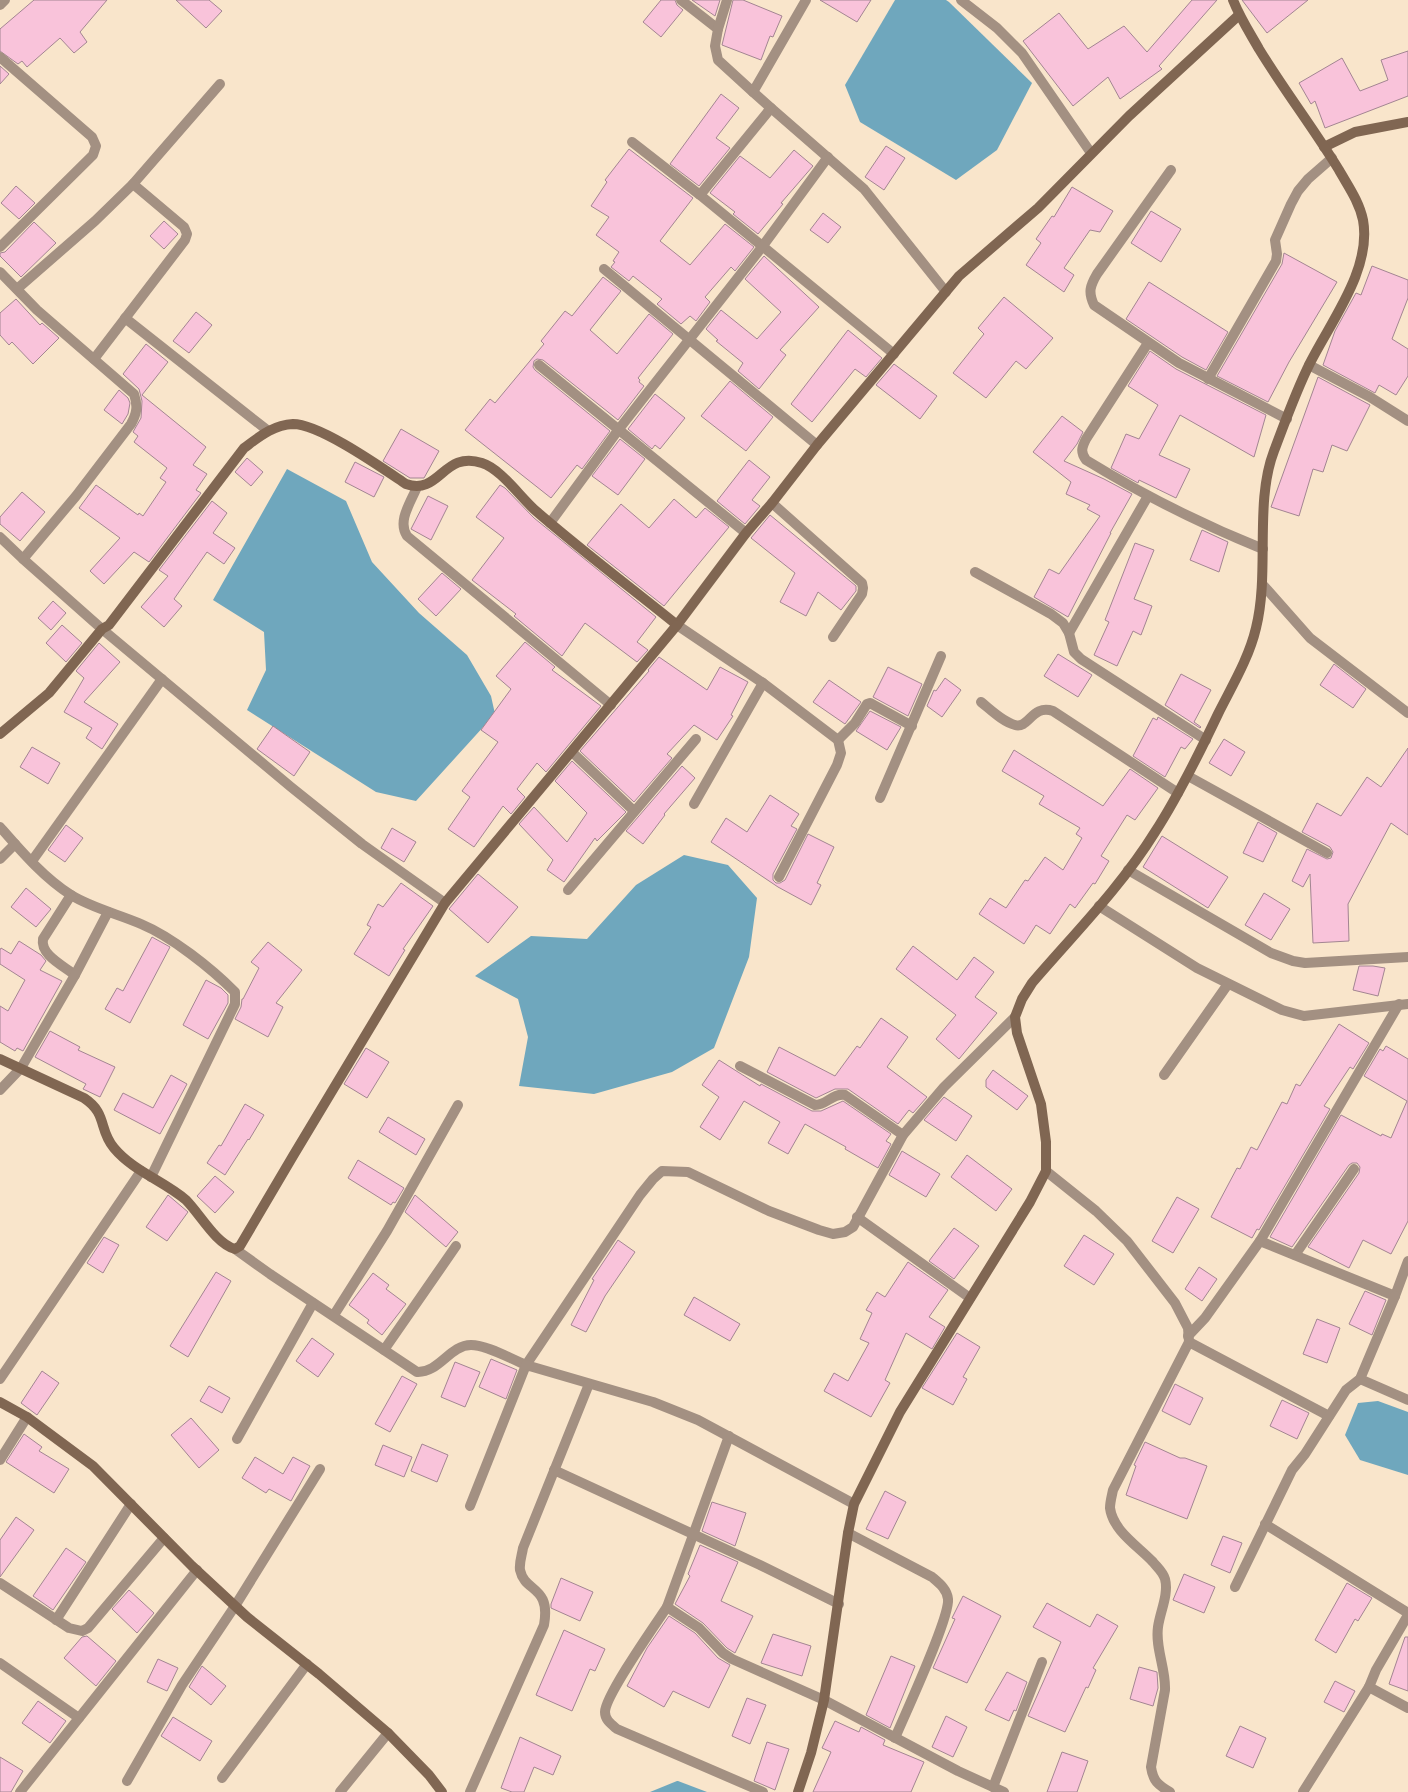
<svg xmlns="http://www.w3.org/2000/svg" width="1408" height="1792" viewBox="0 0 1408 1792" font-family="'Space Grotesk',sans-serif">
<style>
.water{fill:#6fa7bd}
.building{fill:#f9c3da;stroke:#a38592}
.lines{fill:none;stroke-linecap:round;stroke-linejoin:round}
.street{stroke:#a39082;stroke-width:10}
.secondary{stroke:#806652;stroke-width:10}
</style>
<rect width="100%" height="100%" fill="#f9e5cb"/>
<g class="water">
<path d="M895,0H946L949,2L1032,83L997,150L956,180L860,122L845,85Z"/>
<path d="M287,469L346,501L372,562L419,613L467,655L491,696L495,714L416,801L376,792L247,710L266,670L264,632L213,600Z"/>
<path d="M684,855L728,865L757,898L749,957L714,1048L672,1072L594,1094L519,1086L528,1037L518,999L475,976L531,936L587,939L636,885Z"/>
<path d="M1378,1401L1408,1412V1475L1360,1460L1345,1435L1358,1403Z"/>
<path d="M677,1781H678L707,1792H650Z"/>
</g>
<g class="building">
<path d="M34,0H107L80,32L87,42L74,53L60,38L27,67L22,61L18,64L0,51V29Z"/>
<path d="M176,0H209L222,11L206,28Z"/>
<path d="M661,0H675L677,5L683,10L661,37L643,22Z"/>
<path d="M692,0H720L715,16Z"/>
<path d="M733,0H743L782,16L773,37L770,36L761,60L722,45Z"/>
<path d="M820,0H871L857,22Z"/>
<path d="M1192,0H1217L1159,66L1162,69L1120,99L1108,77L1073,106L1023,41L1059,13L1088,49L1124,26L1147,52Z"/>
<path d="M1242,0H1308L1267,33Z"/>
<path d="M1408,51V96L1325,128L1315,101L1311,104L1299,83L1342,58L1360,91L1388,80L1381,60Z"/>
<path d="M0,66L9,74L0,84Z"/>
<path d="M721,94L739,108L716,138L730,148L699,186L670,164Z"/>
<path d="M886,146L905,158L884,190L865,177Z"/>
<path d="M629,149L693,198L660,241L690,265L725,224L754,247L735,271L731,267L705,297L710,302L696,321L690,316L681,324L657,304L662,299L633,276L629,281L611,267L615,262L613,261L619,252L596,235L609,217L591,206L607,182L605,180Z"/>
<path d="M794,150L813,166L781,203L783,204L758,234L733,214L735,212L710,193L740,156L770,178Z"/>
<path d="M16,186L35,203L19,219L1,203Z"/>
<path d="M1072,187L1113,211L1100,232L1090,230L1064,268L1074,275L1064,292L1026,265L1041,243L1036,239L1052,216L1054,217Z"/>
<path d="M1151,211L1181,229L1161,262L1131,243Z"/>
<path d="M823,213L841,227L828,243L810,230Z"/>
<path d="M164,221L178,234L164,249L150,236Z"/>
<path d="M34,222L56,243L21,277L0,256V253L5,252Z"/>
<path d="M1284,253L1337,282L1289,362L1268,402L1217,376L1282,264Z"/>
<path d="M764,256L819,307L780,350L786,355L759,389L738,371L743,363L716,341L718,340L706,329L721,310L757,339L781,312L745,279Z"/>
<path d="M1372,266L1408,280V298L1392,339L1408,349V376L1396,395L1379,385L1375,393L1323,365L1335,331L1356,293L1361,295Z"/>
<path d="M603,277L621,291L590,330L617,354L649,314L673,334L638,378L640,380L639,382L644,386L618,420L543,360L537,359L534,361L533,367L535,370L610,431L582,469L577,465L551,498L465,430L490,399L495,403L544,344L541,341L565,311L572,316Z"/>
<path d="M1149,282L1228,332L1206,370L1182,357L1126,319Z"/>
<path d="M1004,297L1053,338L1026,369L1016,361L986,398L953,373L984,334L978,328Z"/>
<path d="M16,299L40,325L42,323L59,338L33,364L12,342L9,345L0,335V313Z"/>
<path d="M196,312L212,325L189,353L173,341Z"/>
<path d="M848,330L882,358L866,377L855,369L812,422L791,404Z"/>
<path d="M146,344L168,362L142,395L206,447L193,465L207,474L196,490L201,493L149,562L134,552L104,584L90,571L120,538L79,508L96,485L138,515L139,513L143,516L166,482L160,478L167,468L134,442L138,436L133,432L141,418L142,401L139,389L123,374Z"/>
<path d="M1150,351L1176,369L1266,415L1254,457L1180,415L1159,455L1190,469L1176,498L1139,480L1138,483L1111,468L1126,434L1139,439L1158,405L1128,386Z"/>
<path d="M894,364L937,396L920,419L876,385Z"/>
<path d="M1318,377L1370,405L1347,451L1332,445L1323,472L1313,469L1299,516L1271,507Z"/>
<path d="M730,381L773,417L746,451L701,416Z"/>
<path d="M119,390L128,398L130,403L128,414L122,424L104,410Z"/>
<path d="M655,394L685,418L660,449L655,445L652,449L628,429Z"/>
<path d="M1062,416L1083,432L1077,444L1064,461L1104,479L1132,494L1110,533H1111L1068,617L1034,597L1049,569L1059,574L1100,516L1087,509L1090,505L1066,494L1071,482L1033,452Z"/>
<path d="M401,429L439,451L424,478H410L383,461Z"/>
<path d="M620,439L645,459L618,495L592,476Z"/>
<path d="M247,458L263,472L251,486L235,472Z"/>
<path d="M749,460L770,477L752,500L760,506L745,524L717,501Z"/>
<path d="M355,462L384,477L374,497L345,482Z"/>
<path d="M500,485L505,488L534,518L656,617L637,642L648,650L637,662L585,623L562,656L514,616L516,614L472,580L504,538L476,517Z"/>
<path d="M22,492L45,512L20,541L0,524V517Z"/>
<path d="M428,496L448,506L431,540L411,529Z"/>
<path d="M674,499L696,518L705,508L729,527L664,606L587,545L621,504L649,528Z"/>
<path d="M212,501L227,513L213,533L235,548L224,564L207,552L174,599L182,606L164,627L141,607L168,576L159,570Z"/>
<path d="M770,515L856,586V591L841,610L818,592L806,616L780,602L795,573L751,538Z"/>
<path d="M1202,530L1228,542L1219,572L1190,560Z"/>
<path d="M1135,543L1154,550L1134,599L1152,606L1141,635L1133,631L1117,666L1094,655L1109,622L1105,620Z"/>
<path d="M442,573L461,589L436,616L418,599Z"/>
<path d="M53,601L66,613L51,630L38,618Z"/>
<path d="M62,625L82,643L66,662L46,643Z"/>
<path d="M525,642L555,667L552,670L601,706L546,772L537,763L517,789L525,797L511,814L503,806L474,847L448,829L470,797L462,791L498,742L481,730L511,689L496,676Z"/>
<path d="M99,643L120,662L84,702L118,724L102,749L86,738L92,728L64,712L84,678L76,671Z"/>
<path d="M1058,654L1092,675L1078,697L1044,676Z"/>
<path d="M659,657L707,690L720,667L748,682L731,715L733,716L717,740L694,725L667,754L672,758L634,802L580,751L649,671L648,670Z"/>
<path d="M1334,664L1366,689L1353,708L1320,685Z"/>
<path d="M888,667L922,684L908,716L873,697Z"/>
<path d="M1181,674L1211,690L1194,722L1201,727L1200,728L1165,705Z"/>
<path d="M945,678L961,690L942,717L927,706L934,690L936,691Z"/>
<path d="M829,680L861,702L845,724L813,702Z"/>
<path d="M870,711L901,727L887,750L856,731Z"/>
<path d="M1158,717L1193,739L1185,749L1181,747L1165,777L1133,756L1153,718L1157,720Z"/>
<path d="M273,726L310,752L294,776L257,749Z"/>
<path d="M1224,739L1245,752L1231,776L1209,763Z"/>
<path d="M32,747L60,763L48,784L20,767Z"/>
<path d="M1408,748V835L1391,823L1348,904L1349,941L1313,943L1310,874L1303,887L1292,881L1307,849L1327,859L1331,858L1333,852L1330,847L1302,832L1317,803L1341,816L1367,777L1381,787Z"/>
<path d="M1014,750L1103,806L1130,769L1158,788L1135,820L1127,815L1101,856L1109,861L1095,884L1093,883L1075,908L1070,904L1050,934L1036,925L1024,944L979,914L990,898L1006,908L1025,880L1028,881L1045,857L1063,870L1082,838L1076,834L1080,828L1039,804L1044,796L1002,771Z"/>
<path d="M572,761L626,812L597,841L595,838L564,882L547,870L553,860L519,824L534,807L567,842L587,813L555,781Z"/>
<path d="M682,766L695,778L664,814L665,815L643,844L626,831Z"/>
<path d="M770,795L799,814L791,826L797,829L773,874V880L776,883H780L785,880L808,834L834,847L817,883L821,885L811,905L778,887L711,842L726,818L747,832Z"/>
<path d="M1258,822L1277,833L1263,862L1243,853Z"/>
<path d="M66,825L83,838L65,862L48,850Z"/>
<path d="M392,828L416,842L404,862L381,848Z"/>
<path d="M1162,836L1228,877L1208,908L1143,867Z"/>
<path d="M478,874L518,907L488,943L449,909Z"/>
<path d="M401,883L433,906L403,949L405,950L389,976L354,954L371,927L367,925L378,904L383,907Z"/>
<path d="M26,888L51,909L36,927L11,907Z"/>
<path d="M1264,893L1290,909L1271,940L1245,925Z"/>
<path d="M152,937L170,947L130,1023L105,1009L117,988L123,991Z"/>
<path d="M19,941L41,955L46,961L40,970L62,981L23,1051L17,1048L15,1051L0,1042V1006L8,1011L25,980L0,964V950L1,948L11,954Z"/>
<path d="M268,942L302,970L276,1003L283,1007L268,1037L235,1019L241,1007L242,999H243L259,968L251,962Z"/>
<path d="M913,946L957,980L974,957L994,972L975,997L997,1013L959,1059L936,1039L956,1015L896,969Z"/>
<path d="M1359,966H1373L1385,968L1378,996L1353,990Z"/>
<path d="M206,980L221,988L228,995V1003L208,1039L183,1025Z"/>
<path d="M881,1018L908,1037L887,1067L927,1097L913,1113L909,1110L898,1124L848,1089H835L816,1098L767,1072L779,1047L835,1076L857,1046L860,1048Z"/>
<path d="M1339,1024L1369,1043L1353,1069L1350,1067L1324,1106L1330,1109L1259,1230L1257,1229L1252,1238L1211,1217L1237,1168L1240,1169L1251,1147L1257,1150L1282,1102L1287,1104L1296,1084L1300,1086Z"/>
<path d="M50,1031L80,1047L78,1050L115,1067L100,1097L83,1089L86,1084L35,1057Z"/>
<path d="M1386,1046L1408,1059V1221L1391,1254L1363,1240L1349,1268L1308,1247L1359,1173L1360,1167L1357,1163H1352L1349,1165L1292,1247L1270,1237L1341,1115L1381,1136L1382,1134L1391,1138L1407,1101L1364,1076L1380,1049L1383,1051Z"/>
<path d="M366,1048L389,1062L367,1098L344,1084Z"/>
<path d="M719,1060L760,1086L761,1084L812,1111H821L843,1101L891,1134L886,1141L891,1144L878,1168L845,1149L846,1147L805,1124L788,1154L768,1143L780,1122L744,1101L720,1140L700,1127L719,1097L702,1085Z"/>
<path d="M993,1070L1028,1096L1017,1110L986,1087V1080Z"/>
<path d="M171,1075L187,1084L160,1134L114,1110L123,1093L153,1108Z"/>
<path d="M944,1097L972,1116L956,1141L924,1120Z"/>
<path d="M245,1104L264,1115L249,1140L248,1139L225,1175L207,1163L219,1145L221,1146Z"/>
<path d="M388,1117L425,1139L416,1155L379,1132Z"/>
<path d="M902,1151L940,1174L926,1197L889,1175Z"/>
<path d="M967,1155L1012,1189L996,1211L951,1177Z"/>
<path d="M358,1160L404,1188L395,1203L393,1202L391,1205L348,1178Z"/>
<path d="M215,1176L234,1192L215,1213L197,1196Z"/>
<path d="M168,1195L188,1212L167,1241L146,1227Z"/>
<path d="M415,1195L458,1232L446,1247L405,1212Z"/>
<path d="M1177,1197L1199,1209L1173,1253L1152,1241Z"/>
<path d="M954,1228L979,1246L954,1279L929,1261Z"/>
<path d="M1084,1235L1114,1254L1094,1285L1064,1266Z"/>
<path d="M104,1237L119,1245L103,1273L87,1263Z"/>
<path d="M618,1240L635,1252L605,1296L586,1332L571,1325L594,1280L592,1279Z"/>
<path d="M908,1262L948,1290L929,1317L945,1327L932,1349L906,1333L885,1380L890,1383L871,1417L824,1391L834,1373L848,1381L869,1343L860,1339L872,1313L866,1310L877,1292L885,1297Z"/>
<path d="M1199,1267L1217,1279L1202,1301L1185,1289Z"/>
<path d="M216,1272L231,1281L188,1357L170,1346Z"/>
<path d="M373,1273L389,1285L386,1289L406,1304L382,1335L367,1323L369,1320L349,1305Z"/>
<path d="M1365,1291L1386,1300L1372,1335L1349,1324Z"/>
<path d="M694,1297L740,1324L730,1341L684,1315Z"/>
<path d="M1317,1319L1340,1328L1327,1363L1303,1354Z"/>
<path d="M957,1333L980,1347L963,1377L967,1379L953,1405L922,1388Z"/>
<path d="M312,1338L334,1354L318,1377L296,1361Z"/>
<path d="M491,1359L517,1370L506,1399L479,1387Z"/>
<path d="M455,1362L480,1372L465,1407L441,1397Z"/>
<path d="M42,1371L59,1383L37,1415L21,1403Z"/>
<path d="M402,1376L417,1384L390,1432L375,1424Z"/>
<path d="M1175,1384L1203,1398L1190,1425L1162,1411Z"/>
<path d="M209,1386L230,1398L222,1413L200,1401Z"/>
<path d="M1282,1400L1309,1413L1297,1439L1270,1426Z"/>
<path d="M191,1418L219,1450L199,1468L171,1435Z"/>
<path d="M24,1434L42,1447L39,1451L69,1469L54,1493L6,1462Z"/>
<path d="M1145,1442L1180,1458H1185L1207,1466L1187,1519L1126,1495L1136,1466L1134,1465Z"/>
<path d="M422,1444L448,1455L437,1482L411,1471Z"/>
<path d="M383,1445L412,1457L404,1477L375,1465Z"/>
<path d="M255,1457L283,1474L293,1457L310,1466L291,1501L269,1489L266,1493L242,1478Z"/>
<path d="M885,1491L906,1502L888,1539L866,1529Z"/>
<path d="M712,1502L746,1513L735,1546L702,1531Z"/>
<path d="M16,1517L34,1530L0,1577V1540Z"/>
<path d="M1223,1536L1242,1543L1230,1573L1211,1565Z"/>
<path d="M700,1545L738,1562L721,1601L753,1616L735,1653L727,1648L703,1623L675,1604L690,1576L688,1574Z"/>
<path d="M66,1548L86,1562L53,1610L33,1596Z"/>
<path d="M1184,1574L1215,1587L1204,1613L1173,1600Z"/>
<path d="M561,1578L593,1592L580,1621L551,1608V1604Z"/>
<path d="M1347,1583L1372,1598L1358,1621L1355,1619L1336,1653L1315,1640Z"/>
<path d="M129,1590L154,1613L137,1633L112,1609Z"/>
<path d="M963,1596L1001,1616L967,1683L933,1668L955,1619L952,1618Z"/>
<path d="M1047,1603L1090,1627L1097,1614L1118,1626L1093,1668L1096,1670L1088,1688L1086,1687L1065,1732L1028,1716L1061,1642L1033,1627Z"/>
<path d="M669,1616L695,1633L718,1658L730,1665L709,1708L673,1691L664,1707L627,1686L647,1648Z"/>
<path d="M564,1630L605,1649L595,1671L590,1669L572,1711L536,1695Z"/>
<path d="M773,1634L811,1646L802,1676L761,1663Z"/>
<path d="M87,1636L116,1661L96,1686L64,1658L82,1637Z"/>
<path d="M1405,1637H1408V1691L1389,1684Z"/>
<path d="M891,1656L915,1666L890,1728L866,1715Z"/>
<path d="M158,1659L178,1668L167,1691L147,1682Z"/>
<path d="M202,1666L226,1686L211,1705L189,1687Z"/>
<path d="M1139,1667L1157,1672L1158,1688L1153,1706L1130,1699Z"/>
<path d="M1007,1672L1027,1682L1016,1711L1014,1710L1009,1721L985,1710Z"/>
<path d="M1335,1681L1355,1691L1344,1712L1324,1702Z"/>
<path d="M747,1698L766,1705L750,1744L732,1736Z"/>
<path d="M38,1701L66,1721L50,1743L22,1723Z"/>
<path d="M946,1716L967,1727L953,1757L932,1747Z"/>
<path d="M173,1717L212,1741L200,1761L161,1736Z"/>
<path d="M835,1721L859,1732L861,1727L885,1740L883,1745L924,1762L911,1792H813L831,1752L822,1748Z"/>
<path d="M1240,1726L1266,1738L1253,1768L1226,1756Z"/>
<path d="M520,1737L561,1756L553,1775L534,1767L524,1792H512L501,1788Z"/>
<path d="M767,1742L789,1749L775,1790L754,1781Z"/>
<path d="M1062,1752L1088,1761L1077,1792H1047Z"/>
<path d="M0,1757L23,1771L11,1792H0Z"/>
</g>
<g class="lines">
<g class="street">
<path d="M681,0L718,29L715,46L718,60L753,92L806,0"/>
<path d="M961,0L997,28L1022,53L1091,153"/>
<path d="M0,5L5,0"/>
<path d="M718,29L727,0"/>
<path d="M0,57L92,137L96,146L93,155L0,247"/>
<path d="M771,108L864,189L946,292"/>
<path d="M632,142L700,195L894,354"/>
<path d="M1171,170L1097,274C1090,286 1088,292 1094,305L1179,363L1287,419"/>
<path d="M700,195L771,108L753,92"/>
<path d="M604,269L817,445"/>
<path d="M0,272L37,310L134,394C138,406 137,413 131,424L76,496L23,559L102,629L291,787L362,844L445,903"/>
<path d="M17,289L95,221L133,184L220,84"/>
<path d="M125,318L267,430"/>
<path d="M1148,343L1086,439C1082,447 1080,452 1086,460C1143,495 1201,524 1263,549"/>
<path d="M94,359L185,240L187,234L184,227L133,184"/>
<path d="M539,365L746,533"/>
<path d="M1309,365L1370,397L1408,421"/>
<path d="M1208,379L1276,261L1277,254L1275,240L1291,204L1298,191L1308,179L1332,158"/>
<path d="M417,487C411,502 397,521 407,536L611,705"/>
<path d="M772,503L862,583L863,588L862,594L833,637"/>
<path d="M550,523L619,429L762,247L828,157"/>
<path d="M0,537L23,559"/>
<path d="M975,572L1051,614L1063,623L1069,633L1074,652L1081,659L1206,740"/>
<path d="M1263,585L1310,638L1408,713"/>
<path d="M677,625L763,683L838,740L841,753L837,765L779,877"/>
<path d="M1069,633L1148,496"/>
<path d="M981,702C991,710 1003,722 1015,725C1029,729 1032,704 1053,711L1178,793"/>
<path d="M838,740L855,723L867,704L870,703L912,726"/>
<path d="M572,752L634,811"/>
<path d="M1188,776L1327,853"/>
<path d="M880,798L941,656"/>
<path d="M694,804L763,683"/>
<path d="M0,827C21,851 44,878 71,895C92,908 118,914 141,924C172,937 211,968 235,992V1004L151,1177"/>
<path d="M0,859L15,844"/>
<path d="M32,861L162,679"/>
<path d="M1128,870L1271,953L1293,961L1305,963L1408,957"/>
<path d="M568,890L696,739"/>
<path d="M71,895L43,939C40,955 64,966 75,975"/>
<path d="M1099,906L1197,968L1282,1010L1304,1016L1408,1004"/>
<path d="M740,1066L815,1105C827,1105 832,1093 845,1095L903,1135"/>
<path d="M1164,1075L1228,984"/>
<path d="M0,1090L21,1068L75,975L108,912"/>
<path d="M1046,1171L1096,1211L1127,1241L1175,1303L1188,1328L1189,1342L1113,1490C1112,1495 1110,1502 1110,1508C1113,1531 1138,1546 1153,1562C1157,1567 1163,1572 1165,1579C1169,1594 1160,1612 1158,1627C1155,1648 1166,1669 1165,1690L1151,1767C1153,1781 1158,1785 1170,1792"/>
<path d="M857,1217L970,1298"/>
<path d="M1260,1241L1399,1004"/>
<path d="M235,1249L270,1274L417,1372C439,1373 450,1345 471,1345C487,1345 511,1359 526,1365L640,1195L653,1179L662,1171L688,1172L769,1211L819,1230L833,1234L845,1232L853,1227L903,1135L944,1087L1015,1017"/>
<path d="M1295,1255L1354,1169"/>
<path d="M334,1315L387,1231L458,1105"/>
<path d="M1188,1336L1205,1318L1260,1241L1395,1296L1408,1261"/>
<path d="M1189,1342L1329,1416"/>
<path d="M384,1350L456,1246"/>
<path d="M0,1379L141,1171"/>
<path d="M1360,1379L1408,1400"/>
<path d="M729,1436L667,1607L699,1628L723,1653L732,1659L824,1700L958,1771L1004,1792"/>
<path d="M237,1439L313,1303"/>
<path d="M0,1460L27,1417"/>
<path d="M554,1470L760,1565L839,1604"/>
<path d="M470,1506L526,1365L653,1402L698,1420L854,1504"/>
<path d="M1265,1524L1408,1613"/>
<path d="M848,1533L932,1577C939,1583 947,1589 948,1599C950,1618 905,1714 895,1738"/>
<path d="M0,1583L69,1628L82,1631L88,1628L164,1538"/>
<path d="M1235,1587L1292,1470L1305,1454L1346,1390L1360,1379L1395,1296"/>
<path d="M667,1607C655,1625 605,1696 605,1712C605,1720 611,1724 617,1729L763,1792"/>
<path d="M1408,1615L1376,1670L1369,1687L1408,1708"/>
<path d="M56,1620L131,1504"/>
<path d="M0,1663L79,1718"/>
<path d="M222,1778L307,1664"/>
<path d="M127,1781L182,1685L235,1606L320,1469"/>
<path d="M993,1787L1042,1662"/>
<path d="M20,1792L197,1570"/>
<path d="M340,1792L388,1733"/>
<path d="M470,1792L544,1625C551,1585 525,1593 520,1570C519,1562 522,1555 523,1548L589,1384"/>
<path d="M1303,1792L1369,1687"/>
</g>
<g class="secondary">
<path d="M1324,147L1355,132L1408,122"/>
<path d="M0,734L49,693L102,629L109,625L244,448C259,437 273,425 293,424C320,424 382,468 406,484C440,496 443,450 482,463C501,469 520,497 536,511C582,551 630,587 677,625L746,533L772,503L817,445L959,276L1038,208L1129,116L1239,15"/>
<path d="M0,1059L84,1098C108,1114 98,1129 114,1148C133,1171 164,1181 186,1200C200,1214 216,1244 235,1249L240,1246L293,1156L445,903L677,625"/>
<path d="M0,1402L27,1417L93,1466L192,1566L247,1617L319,1674L388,1733L429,1775L442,1792"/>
<path d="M798,1792L811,1753L824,1700L848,1533L854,1504L900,1412L1030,1202L1046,1171V1142L1041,1104L1017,1033L1015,1017L1022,999L1032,983C1074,934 1121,887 1155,832C1179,795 1199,754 1218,714C1232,686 1249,658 1256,628C1270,572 1254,503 1274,451C1285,422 1296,391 1310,363C1331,321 1372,269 1363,220C1359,201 1348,186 1339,170C1314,129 1284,90 1259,49C1250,33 1240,18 1233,0"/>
</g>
</g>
</svg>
